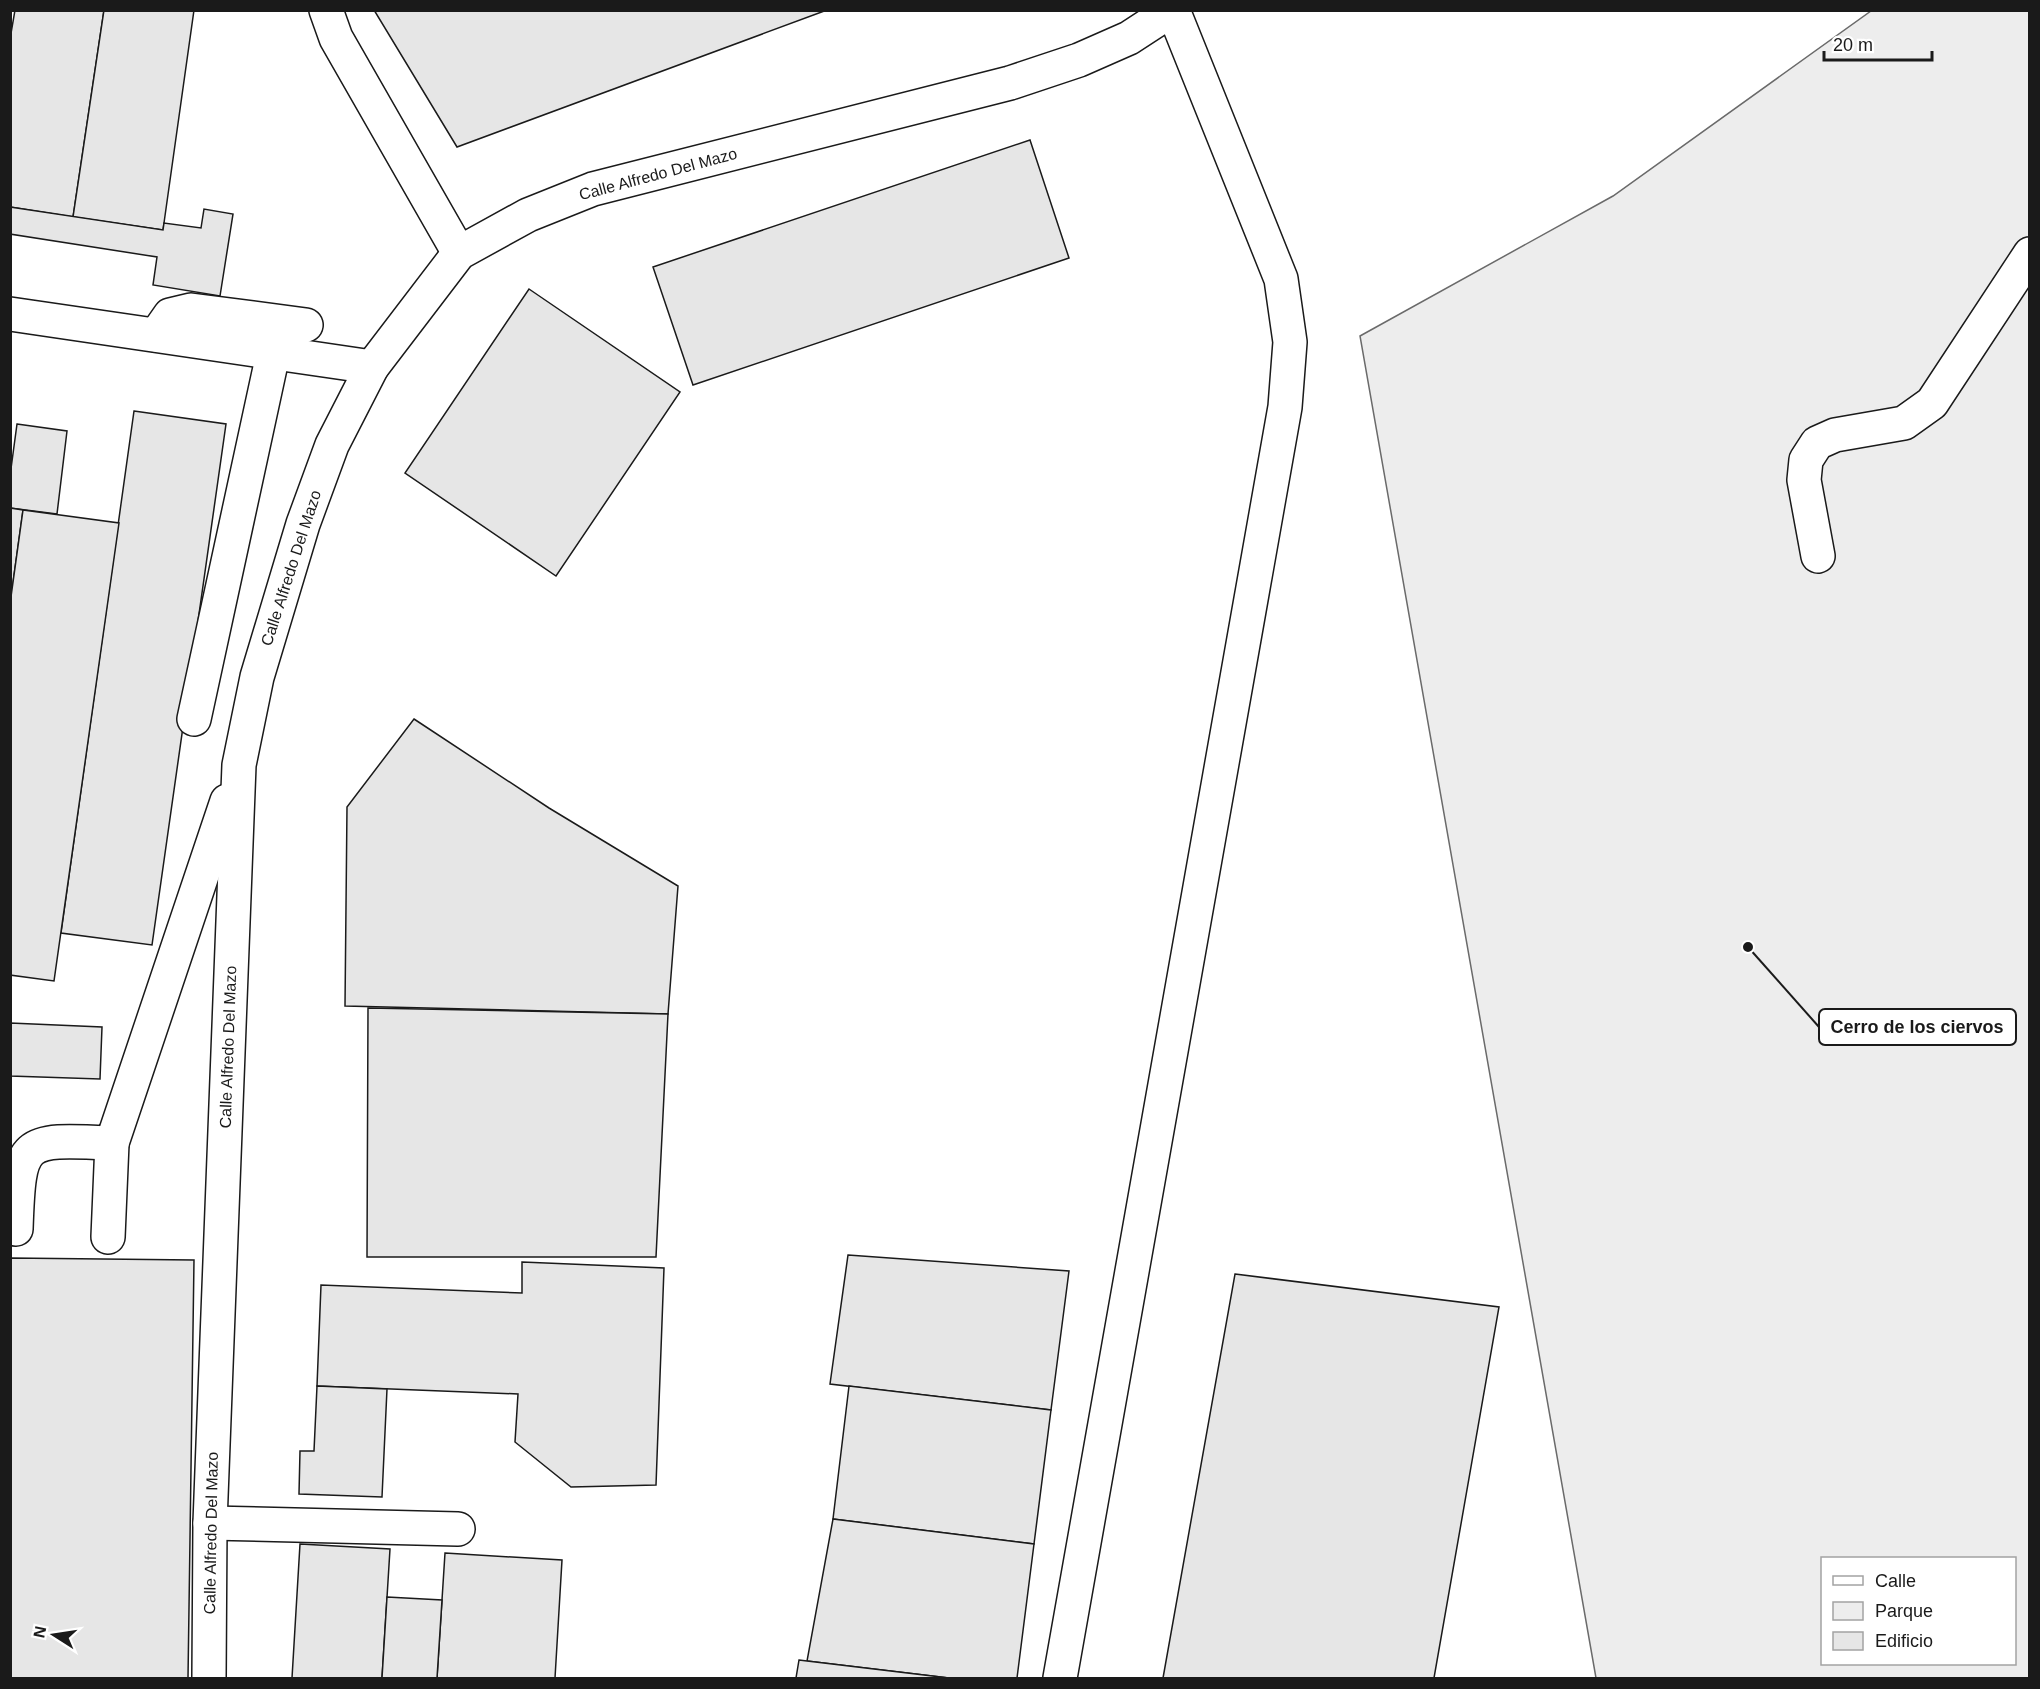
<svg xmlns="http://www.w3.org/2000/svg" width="2040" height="1689" viewBox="0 0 2040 1689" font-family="Arial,sans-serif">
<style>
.green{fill:#ededed;stroke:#6a6a6a;stroke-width:1.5;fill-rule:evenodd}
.building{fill:#e6e6e6;stroke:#1a1a1a;stroke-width:1.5}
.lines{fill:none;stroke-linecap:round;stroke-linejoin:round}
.minor-casing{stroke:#1a1a1a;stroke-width:36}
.minor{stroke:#fff;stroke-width:33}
.labels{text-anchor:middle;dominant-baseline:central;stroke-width:4.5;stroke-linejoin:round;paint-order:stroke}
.street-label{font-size:16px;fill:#1a1a1a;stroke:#fff}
.leader{fill:none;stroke:#1a1a1a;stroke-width:2}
.callout-dot{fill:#1a1a1a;stroke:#fff;stroke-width:2}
.callout{fill:#fff;stroke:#1a1a1a;stroke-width:2}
.callout-label{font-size:18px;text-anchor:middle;font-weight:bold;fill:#1a1a1a}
</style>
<rect width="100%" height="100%" fill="#fff"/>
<path class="green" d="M1871,11H2029V1678H1596L1360,336L1613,196ZM1822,1558H2014V1664H1822Z"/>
<g class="building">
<path d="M15,10H104L73,217L10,207V39Z"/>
<path d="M104,10H194L163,230L73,217Z"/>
<path d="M374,10H827L457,147Z"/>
<path d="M1030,140L1069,258L693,385L653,267Z"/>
<path d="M10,207L163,230L164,223L201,228L204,209L233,214L220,296L153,285L157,257L10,234Z"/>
<path d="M529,289L680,392L556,576L405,473Z"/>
<path d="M134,411L226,424L152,945L61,933Z"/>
<path d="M17,424L67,431L57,514L10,508V476Z"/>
<path d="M10,508L23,510L10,604Z"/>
<path d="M23,510L119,523L54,981L10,975V604Z"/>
<path d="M414,719L549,808L678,886L668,1014L345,1006L347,807Z"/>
<path d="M368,1008L668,1014L656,1257H367Z"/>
<path d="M10,1023L102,1027L100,1079L10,1076Z"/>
<path d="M848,1255L1069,1271L1051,1410L830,1384Z"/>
<path d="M10,1258L194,1260L188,1678H10Z"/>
<path d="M522,1262L664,1268L656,1485L571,1487L515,1442L518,1394L317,1386L321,1285L522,1293Z"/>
<path d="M1235,1274L1499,1307L1434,1678H1163Z"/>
<path d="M317,1386L387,1389L382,1497L299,1494L300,1451H314Z"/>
<path d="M849,1386L1051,1410L1034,1544L833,1519Z"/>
<path d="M833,1519L1034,1544L1017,1678H949L807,1661Z"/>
<path d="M300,1544L390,1549L382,1678H292Z"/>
<path d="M445,1553L562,1560L555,1678H437Z"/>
<path d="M387,1597L442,1600L437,1678H382Z"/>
<path d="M799,1660L807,1661L949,1678H796Z"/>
</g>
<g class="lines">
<g class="minor-casing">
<g id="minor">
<path d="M326,10L336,38L459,253"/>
<path d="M10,314L372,367"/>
<path d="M156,335L170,315L191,310L306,325"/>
<path d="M1818,556L1804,480L1806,460L1817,443L1835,435L1904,423L1932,403L2030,254"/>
<path d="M194,719L273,354"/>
<path d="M16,1229C19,1138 22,1139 112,1143L227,801"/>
<path d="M108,1237L112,1143"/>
<path d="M210,1523L458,1529"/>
<path d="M209,1678L210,1523L239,765L257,677L303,524L332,445L372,367L459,253L528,215L593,189L1010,83L1079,60L1129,38L1172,10"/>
<path d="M1060,1678L1285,407L1290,342L1281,279L1173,10"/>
</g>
</g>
<use href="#minor" class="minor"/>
</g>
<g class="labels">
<g class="street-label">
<text transform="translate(658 174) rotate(-15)">Calle Alfredo Del Mazo</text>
<text transform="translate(291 568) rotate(-72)">Calle Alfredo Del Mazo</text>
<text transform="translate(228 1047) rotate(-88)">Calle Alfredo Del Mazo</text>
<text transform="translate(211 1533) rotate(-89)">Calle Alfredo Del Mazo</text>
</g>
</g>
<path class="leader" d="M1748 947L1819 1027"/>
<circle class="callout-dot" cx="1748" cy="947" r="6"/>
<rect class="callout" x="1819" y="1009" width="197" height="36" rx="6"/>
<g class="callout-label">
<text x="1917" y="1033">Cerro de los ciervos</text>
</g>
<rect width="2040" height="1689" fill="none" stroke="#1a1a1a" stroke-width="24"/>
<rect x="1821" y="1557" width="195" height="108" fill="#ffffff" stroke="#a3a3a3" stroke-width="1.5"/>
<rect x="1833" y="1576" width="30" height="9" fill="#ffffff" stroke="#a3a3a3" stroke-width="1.5"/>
<text x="1875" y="1587" font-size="18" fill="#1a1a1a">Calle</text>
<rect x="1833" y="1602" width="30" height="18" fill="#ededed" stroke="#a3a3a3" stroke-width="1.5"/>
<text x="1875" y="1617" font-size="18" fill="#1a1a1a">Parque</text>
<rect x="1833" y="1632" width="30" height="18" fill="#e6e6e6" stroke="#a3a3a3" stroke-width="1.5"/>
<text x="1875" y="1647" font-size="18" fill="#1a1a1a">Edificio</text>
<g transform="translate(54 1635) rotate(282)" stroke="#ffffff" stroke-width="4.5" paint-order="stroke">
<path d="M0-4.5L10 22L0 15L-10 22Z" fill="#1a1a1a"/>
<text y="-9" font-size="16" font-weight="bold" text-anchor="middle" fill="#1a1a1a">N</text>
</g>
<path d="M1824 51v9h108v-9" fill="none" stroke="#1a1a1a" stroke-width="3"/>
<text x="1833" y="51" font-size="18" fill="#1a1a1a" stroke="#ffffff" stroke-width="4.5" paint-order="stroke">20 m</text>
</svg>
